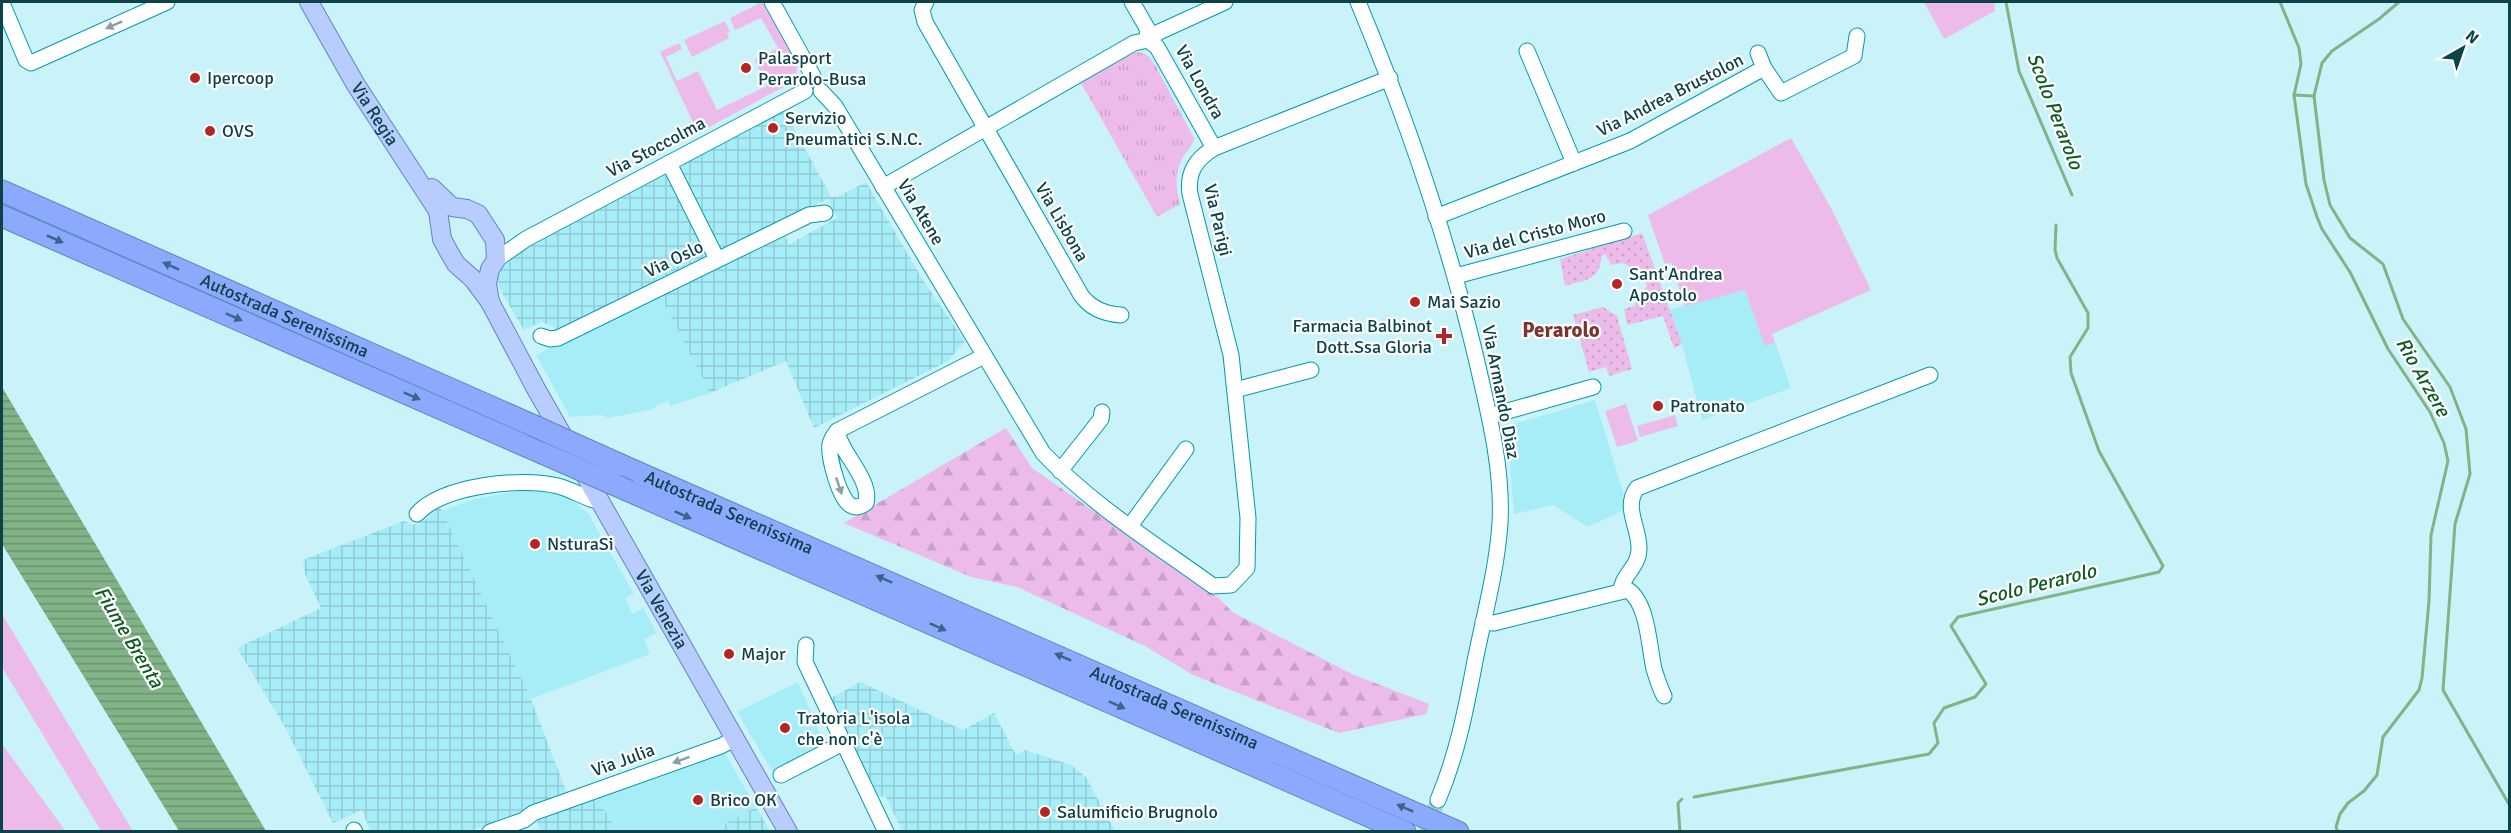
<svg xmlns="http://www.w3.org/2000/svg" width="2511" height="833" viewBox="0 0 2511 833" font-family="Signika,sans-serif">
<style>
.built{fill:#a7edf8}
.industrial{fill:url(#industrial-grid)}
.grass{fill:#ecbbea}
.forest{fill:url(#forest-firs)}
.park{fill:url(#park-tufts)}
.garden{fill:url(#garden-dots)}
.water{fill:url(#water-rules)}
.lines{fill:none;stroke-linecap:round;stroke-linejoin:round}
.stream{stroke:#81b387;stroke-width:3}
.minor-tunnel{stroke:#a4d0d6;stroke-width:15;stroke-dasharray:15 8;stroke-linecap:butt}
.minor-casing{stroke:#009baa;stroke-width:17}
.major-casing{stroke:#5f86be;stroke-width:20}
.highway-casing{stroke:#5f86be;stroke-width:23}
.minor{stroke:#fff;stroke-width:15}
.major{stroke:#b9ccfe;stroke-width:18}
.highway{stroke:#8baafe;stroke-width:21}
.highway-bridge-casing{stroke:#5f86be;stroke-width:23;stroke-linecap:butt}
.highway-bridge{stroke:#8baafe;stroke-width:21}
.oneway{fill:#86a0a4}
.oneway2{fill:#386688}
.poi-dot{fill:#b52622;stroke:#fff;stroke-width:2}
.labels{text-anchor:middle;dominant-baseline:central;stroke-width:4.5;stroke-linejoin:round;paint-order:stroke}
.poi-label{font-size:18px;fill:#0c4248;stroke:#fff;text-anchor:start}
.street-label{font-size:18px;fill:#0c4248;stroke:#fff}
.water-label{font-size:20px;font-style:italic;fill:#0d5a23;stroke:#fff}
.quarter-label{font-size:21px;font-weight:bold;fill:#7b342e;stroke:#fff}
</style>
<defs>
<pattern id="industrial-grid" width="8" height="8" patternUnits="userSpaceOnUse" patternTransform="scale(1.5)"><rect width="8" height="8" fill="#a7edf8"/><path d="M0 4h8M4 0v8" fill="none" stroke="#8fccd6"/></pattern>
<pattern id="forest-firs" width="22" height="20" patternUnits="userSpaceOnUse" patternTransform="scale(1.5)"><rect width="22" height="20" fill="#ecbbea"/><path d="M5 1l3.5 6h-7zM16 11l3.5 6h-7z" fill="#c9a2ca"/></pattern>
<pattern id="park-tufts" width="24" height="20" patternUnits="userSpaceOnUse" patternTransform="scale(1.5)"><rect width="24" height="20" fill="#ecbbea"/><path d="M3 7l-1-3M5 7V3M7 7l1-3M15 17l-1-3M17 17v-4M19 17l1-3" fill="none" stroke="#c9a2ca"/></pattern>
<pattern id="garden-dots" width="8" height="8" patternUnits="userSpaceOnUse" patternTransform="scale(1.5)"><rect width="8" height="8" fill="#ecbbea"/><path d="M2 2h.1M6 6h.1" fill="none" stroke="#c9a2ca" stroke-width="1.8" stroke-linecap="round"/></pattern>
<pattern id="water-rules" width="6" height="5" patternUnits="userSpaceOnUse" patternTransform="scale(1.5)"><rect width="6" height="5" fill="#81b387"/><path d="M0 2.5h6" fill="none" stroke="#689370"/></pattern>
</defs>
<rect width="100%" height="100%" fill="#caf3f9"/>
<g class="built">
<path d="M1745,290L1765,345L1775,342L1791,388L1702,420L1682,344L1669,310Z"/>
<path d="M659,294L710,393L671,406L668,400L650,410L608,418L602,415L570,417L536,355Z"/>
<path d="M1595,400L1628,508L1588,527L1553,505L1514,514L1507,426Z"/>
<path d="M532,489L553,491L567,496L588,513L634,594L625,598L632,614L643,608L657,633L644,639L650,654L531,699L441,511L478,498Z"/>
<path d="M798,682L825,745L772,771L737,712Z"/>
<path d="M722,748L756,807L712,831H617L595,795Z"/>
</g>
<g class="industrial">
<path d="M785,111L831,197L839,196L866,182L924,282L965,341L948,361L814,428L786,361L710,393L659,294L784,234L789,244L837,218L828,199L727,248H720L681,174L680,169L685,164Z"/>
<path d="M665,175L670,177L709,255L557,332L552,326L541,322L524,330L500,290L498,279L501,269L522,251Z"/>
<path d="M440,507L531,699L568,796L471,831H370L362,810L333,823L285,727L237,648L321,608L305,574L303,560L404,521L413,525L426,520L430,510Z"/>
<path d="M860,682L963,730L994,713L1016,755L1025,750L1071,765L1086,777L1115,831H902L886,797L877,796L831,698Z"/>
<path d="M595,795L617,831H541L537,824L538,818Z"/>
<path d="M756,807L770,831H712Z"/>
</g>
<g class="grass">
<path d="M762,2L795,58C798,68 798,75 791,83L698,133L660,52L679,43L682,49L666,57L677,81L698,71L717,110L767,86L755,60L778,48L761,18L735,30L730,18Z"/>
<path d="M1924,2H1994L1995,11L1944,39Z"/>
<path d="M725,21L730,32L727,33L729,38L692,57L684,40Z"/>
<path d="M1791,138L1831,208L1871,290L1772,334L1775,342L1765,346L1745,290L1685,306L1671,263L1665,264L1648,215Z"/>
<path d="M1626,404L1638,441L1617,447L1605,411Z"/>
<path d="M1675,415L1678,426L1640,437L1637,426Z"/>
<path d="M2,614L120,810L133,831H101L2,667Z"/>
<path d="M2,744L64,829L58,832L2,831Z"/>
</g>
<path class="forest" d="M1006,428L1032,468L1220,599L1232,612L1352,674L1429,704L1426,714L1339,733L1193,675L1145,646L1017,587L971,577L844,523Z"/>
<path class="park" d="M1140,52L1149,57L1155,65L1194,138C1192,148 1186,151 1182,159C1174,174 1176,188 1180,204L1157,217L1081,83L1133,53Z"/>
<g class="garden">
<path d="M1642,233L1682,344L1674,348L1663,316L1627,325L1624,309L1634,306L1647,286L1643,274L1623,263L1611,265L1605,254L1602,256C1598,281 1588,279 1565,286L1560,259Z"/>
<path d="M1603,307L1617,316L1632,369L1609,376L1606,367L1589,372L1573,315Z"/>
</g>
<path class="water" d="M2,387L266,831H179L2,544Z"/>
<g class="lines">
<g class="stream">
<path d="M2006,2L2019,71L2072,195"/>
<path d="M2280,2L2299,48L2301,64L2294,95L2306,184L2317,217L2322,229L2350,272L2388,349L2430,412L2444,443L2448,461L2431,535L2429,601L2422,678L2419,690L2383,737L2377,775L2364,791L2348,803L2340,814L2336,827L2338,832"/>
<path d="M2399,2L2379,19L2332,51L2322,63L2314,96L2324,180L2330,205L2350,238L2383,264L2403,319L2450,387L2466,429L2470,474L2455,524L2443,690L2510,806"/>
<path d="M2294,95L2314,96"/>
<path d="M1694,797L1929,754L1938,743L1934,723L1944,708L1975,697L1986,684L1951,626L1958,617L2159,572L2163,566L2099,451L2071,373L2070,357L2088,328V313L2057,258L2055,250L2056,225"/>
<path d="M1680,832L1678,803L1682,799"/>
</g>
<path class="minor-tunnel" d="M1426,832L1438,800"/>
<g class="minor-casing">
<g id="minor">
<path d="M772,2L813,76"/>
<path d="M926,2L922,10L925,22L1081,295C1091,309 1105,314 1121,315"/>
<path d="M1132,2L1147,28L1148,40L1157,47L1214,148"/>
<path d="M1358,2C1406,117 1447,236 1476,358C1488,411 1503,467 1500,523C1497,569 1484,616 1475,661C1466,709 1457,755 1438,800"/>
<path d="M2,3L26,60L31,63L167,2"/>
<path d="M1527,51L1574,163"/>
<path d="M1758,53L1764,68"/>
<path d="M821,91L835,106L1043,453C1092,505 1155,544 1213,586L1231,585L1247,568L1248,518L1231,355L1190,194C1187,172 1196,159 1214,148L1390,78"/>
<path d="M669,163L717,259"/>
<path d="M883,187L1134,43L1148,40L1159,32L1225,2"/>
<path d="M1436,217L1630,141L1764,68L1781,93L1854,56L1857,36"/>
<path d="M496,260L526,239L805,91"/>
<path d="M1456,276L1624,231"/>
<path d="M541,336L550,339L558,338L809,215L825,213"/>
<path d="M1235,390L1311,370"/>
<path d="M1490,416L1593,387"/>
<path d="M837,431C840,453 872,479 866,503C862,506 857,508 852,506C840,502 828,457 830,444C831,439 834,435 837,431L984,356"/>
<path d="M1060,471L1101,419L1102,412"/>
<path d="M417,514C443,485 522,477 558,486C570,489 581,496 593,500L598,497"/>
<path d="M1130,526L1186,449"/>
<path d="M1621,591C1621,576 1640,566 1639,548C1639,527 1623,507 1637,488L1930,375"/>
<path d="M1483,622L1494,623L1628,590C1648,603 1649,647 1654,669C1657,679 1660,688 1664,696"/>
<path d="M806,645L805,662L886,832"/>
<path d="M781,775L843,743"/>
<path d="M354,830L355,832"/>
<path d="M490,832L524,820L533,813L721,746L736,738"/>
</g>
</g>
<g class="major-casing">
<g id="major">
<path id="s1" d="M309,2L356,85L438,211L442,239L449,252L456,264L473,279L490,302L535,387L788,832"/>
<path d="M432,188L452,207L467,209L478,214L495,240L496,260L490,269L487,284L490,302"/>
</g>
</g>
<g class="highway-casing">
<g id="highway">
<path id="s2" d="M2,191L532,425"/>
<path d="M2,216L542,453"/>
<path id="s3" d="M621,465L1458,832"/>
<path d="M629,491L1405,832"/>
</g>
</g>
<use href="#minor" class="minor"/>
<use href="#major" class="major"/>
<use href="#highway" class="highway"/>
<g class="highway-bridge-casing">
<g id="highway-bridge">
<path d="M532,425L621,465"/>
<path d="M542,453L629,491"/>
</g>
</g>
<use href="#highway-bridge" class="highway-bridge"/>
</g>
<defs><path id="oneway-solid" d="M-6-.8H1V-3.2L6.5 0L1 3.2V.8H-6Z" transform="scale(1.5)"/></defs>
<g class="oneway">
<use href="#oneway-solid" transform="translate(114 25) rotate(156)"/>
<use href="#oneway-solid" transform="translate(839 486) rotate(71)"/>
<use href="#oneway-solid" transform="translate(681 760) rotate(160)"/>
</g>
<g class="oneway2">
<use href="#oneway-solid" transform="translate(55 239) rotate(24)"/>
<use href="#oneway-solid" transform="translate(171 266) rotate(-156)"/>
<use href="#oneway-solid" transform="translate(234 317) rotate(24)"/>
<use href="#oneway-solid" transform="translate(412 396) rotate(24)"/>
<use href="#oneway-solid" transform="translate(683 515) rotate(24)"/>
<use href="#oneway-solid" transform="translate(884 579) rotate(-156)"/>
<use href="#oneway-solid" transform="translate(938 627) rotate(24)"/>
<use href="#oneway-solid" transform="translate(1063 657) rotate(-156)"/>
<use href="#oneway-solid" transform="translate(1117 705) rotate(24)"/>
<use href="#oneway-solid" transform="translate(1405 808) rotate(-156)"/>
</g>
<g class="poi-dot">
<circle cx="746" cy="68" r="6"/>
<circle cx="195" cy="78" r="6"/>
<circle cx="773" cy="128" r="6"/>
<circle cx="210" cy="131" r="6"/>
<circle cx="1617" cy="284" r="6"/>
<circle cx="1415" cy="302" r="6"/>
<path d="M1441 327h6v6h6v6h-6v6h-6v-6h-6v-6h6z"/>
<circle cx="1658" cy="406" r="6"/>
<circle cx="535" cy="544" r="6"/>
<circle cx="729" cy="654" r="6"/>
<circle cx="785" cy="728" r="6"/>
<circle cx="698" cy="800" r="6"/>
<circle cx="1045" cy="812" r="6"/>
</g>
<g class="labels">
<g class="poi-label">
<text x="758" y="58">Palasport<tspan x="758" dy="21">Perarolo-Busa</tspan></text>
<text x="207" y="78">Ipercoop</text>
<text x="785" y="118">Servizio<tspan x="785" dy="21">Pneumatici S.N.C.</tspan></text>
<text x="222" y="131">OVS</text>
<text x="1629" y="274">Sant'Andrea<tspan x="1629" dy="21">Apostolo</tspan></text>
<text x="1427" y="302">Mai Sazio</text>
<text x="1432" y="326" text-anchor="end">Farmacia Balbinot<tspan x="1432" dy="21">Dott.Ssa Gloria</tspan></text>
<text x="1670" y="406">Patronato</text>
<text x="547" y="544">NsturaSi</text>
<text x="741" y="654">Major</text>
<text x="797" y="718">Tratoria L'isola<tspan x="797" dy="21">che non c'è</tspan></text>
<text x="710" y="800">Brico OK</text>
<text x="1057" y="812">Salumificio Brugnolo</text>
</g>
<g class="street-label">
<text transform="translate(1200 82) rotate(61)">Via Londra</text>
<text transform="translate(1670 95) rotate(-27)">Via Andrea Brustolon</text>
<text stroke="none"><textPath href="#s1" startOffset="130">Via Regia</textPath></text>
<text transform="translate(656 147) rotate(-28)">Via Stoccolma</text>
<text transform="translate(921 212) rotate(59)">Via Atene</text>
<text transform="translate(1218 220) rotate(77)">Via Parigi</text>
<text transform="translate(1062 222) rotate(60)">Via Lisbona</text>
<text transform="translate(1535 234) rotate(-15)">Via del Cristo Moro</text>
<text transform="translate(674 259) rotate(-26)">Via Oslo</text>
<text stroke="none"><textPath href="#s2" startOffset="309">Autostrada Serenissima</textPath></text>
<text transform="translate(1501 392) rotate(79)">Via Armando Diaz</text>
<text stroke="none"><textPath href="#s3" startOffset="118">Autostrada Serenissima</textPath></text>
<text stroke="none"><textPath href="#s1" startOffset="706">Via Venezia</textPath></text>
<text stroke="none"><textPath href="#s3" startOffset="604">Autostrada Serenissima</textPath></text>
<text transform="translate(623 760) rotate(-20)">Via Julia</text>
</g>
<g class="water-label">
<text transform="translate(2055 111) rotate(69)">Scolo Perarolo</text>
<text transform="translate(2423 377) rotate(60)">Rio Arzere</text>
<text transform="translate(2036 585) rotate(-14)">Scolo Perarolo</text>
<text transform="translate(129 637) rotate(59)">Fiume Brenta</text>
</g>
<g class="quarter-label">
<text x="1561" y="330">Perarolo</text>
</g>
</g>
<rect width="2511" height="833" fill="none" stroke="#0c4248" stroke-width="6"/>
<g transform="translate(2463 48) rotate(40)" stroke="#ffffff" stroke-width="4.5" paint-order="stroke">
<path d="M0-4.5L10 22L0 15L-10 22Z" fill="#0c4248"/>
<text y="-9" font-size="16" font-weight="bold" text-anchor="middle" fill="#0c4248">N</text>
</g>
</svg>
